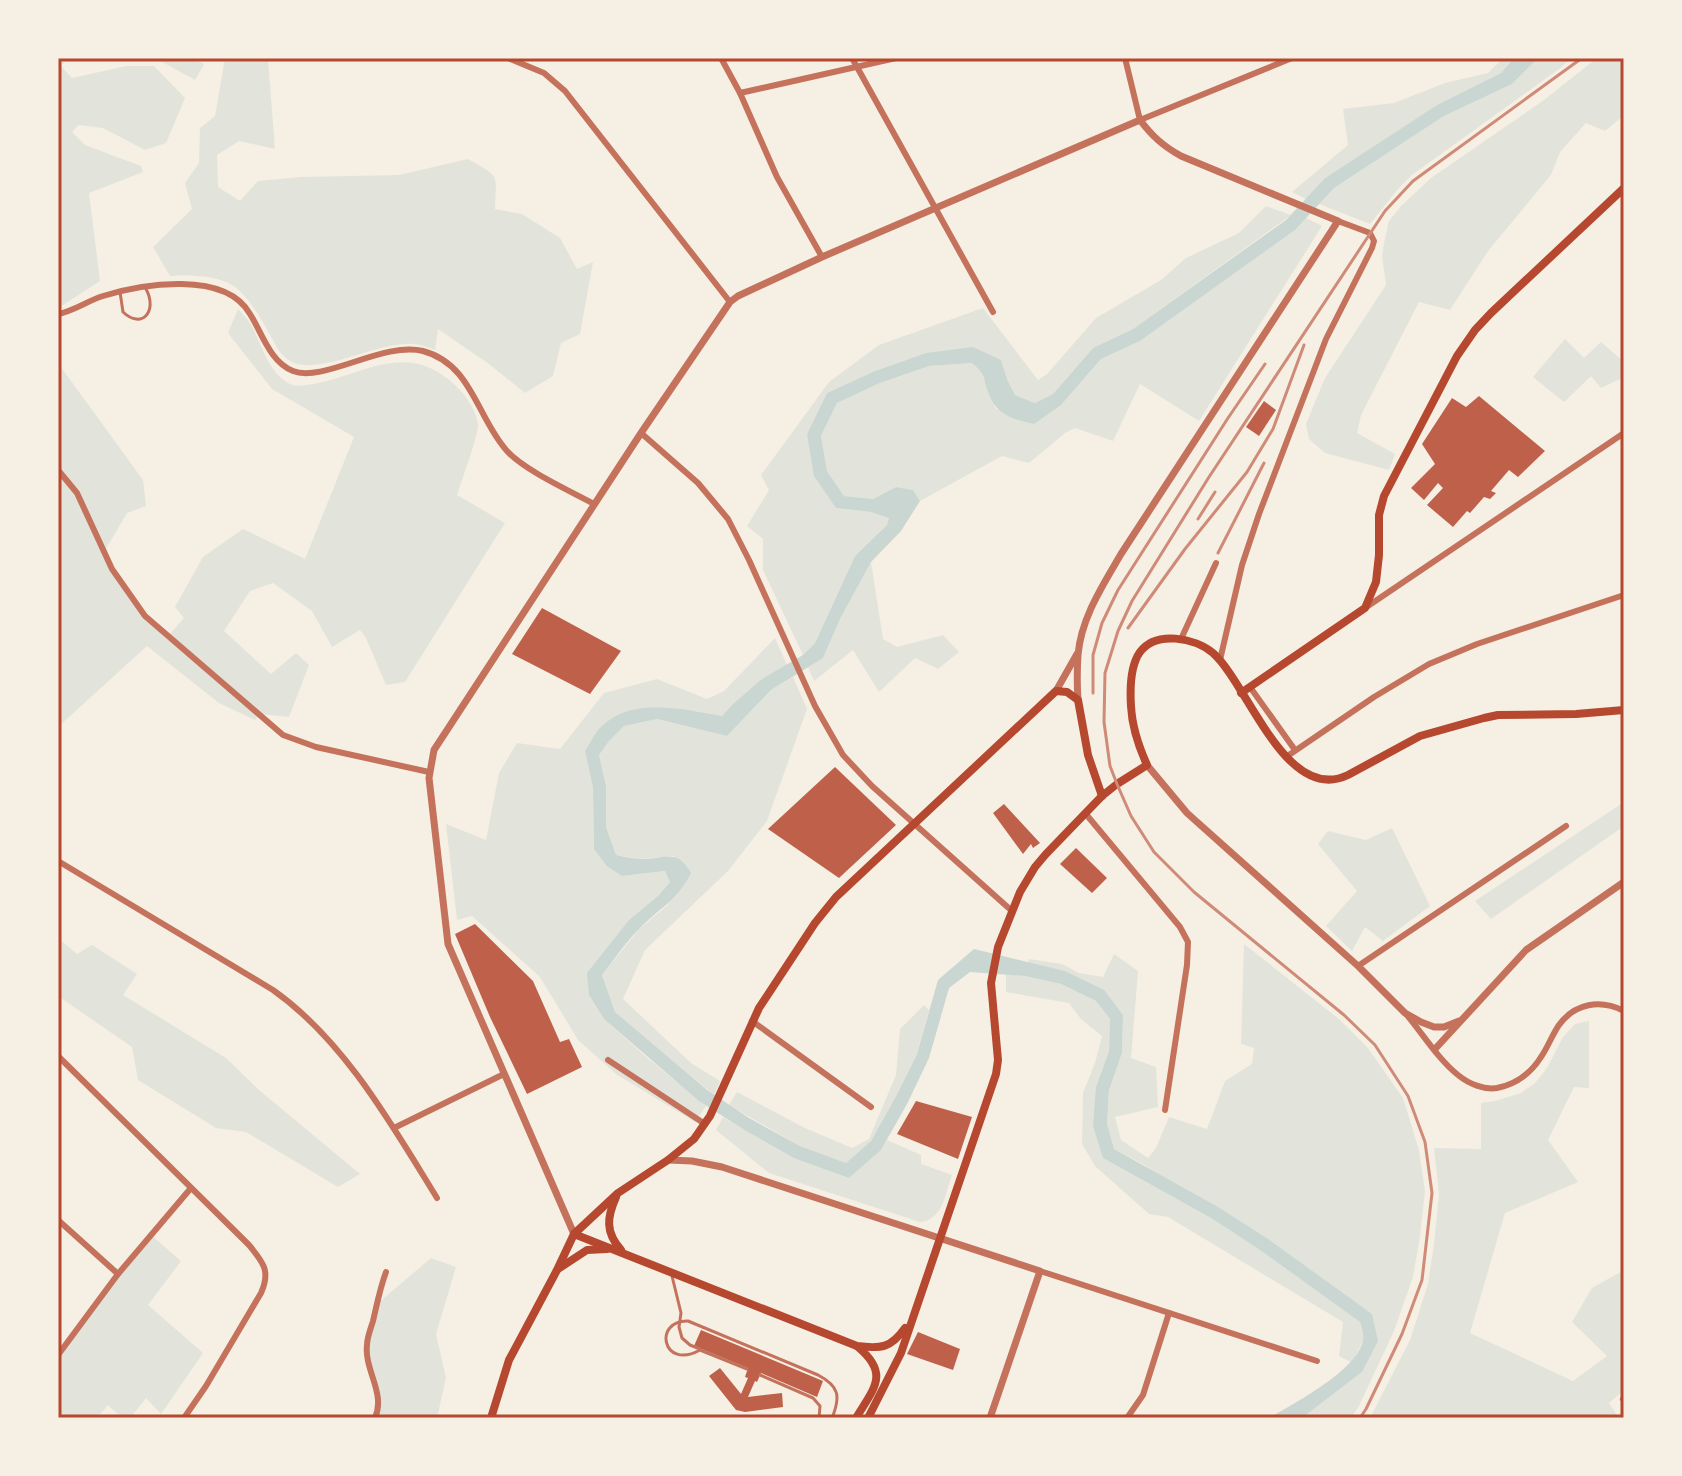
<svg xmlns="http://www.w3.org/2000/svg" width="1682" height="1476" viewBox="0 0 1682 1476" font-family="Montserrat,sans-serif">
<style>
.green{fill:#e2e4dc}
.water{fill:#c9d6d2}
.building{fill:#bf614a}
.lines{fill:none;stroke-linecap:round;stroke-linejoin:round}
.service{stroke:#c5725c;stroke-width:3}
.minor{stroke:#c5725c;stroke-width:6}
.tertiary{stroke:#c5725c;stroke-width:7}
.secondary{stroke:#b5482f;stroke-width:8}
.rail{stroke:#cf8b77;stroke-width:3}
.neatline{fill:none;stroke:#b5482f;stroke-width:3}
</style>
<rect width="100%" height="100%" fill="#f6efe4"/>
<g class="green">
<path d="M155,58H189L204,64L195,80Z"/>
<path d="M225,58H268L275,149L239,141L217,155L218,187L240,201L258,181L301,177L399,175L468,159C501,178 496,172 495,209L522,214L560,238L577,269L593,262L580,334L561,343L553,376L525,393L489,364L438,329L435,350C425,346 416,343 405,344C373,345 322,373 294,363C287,360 283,355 279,351C268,332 251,296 232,285C214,275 190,275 170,276L153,247L192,209L185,183L199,163L200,128L215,116Z"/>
<path d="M1503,58H1514L1501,73L1437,105L1325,178L1306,199L1292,192L1348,145L1343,109L1394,103L1445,83L1488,73Z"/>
<path d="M1538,58H1572L1559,69L1412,175L1398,189L1370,224L1319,204L1334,188L1444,116L1512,84Z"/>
<path d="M1597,58H1624V115L1605,131L1586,123L1560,152L1551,175L1488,251L1450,310L1419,302L1361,415L1357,433L1395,454L1389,470L1325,453L1309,439L1306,424L1325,378L1386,285L1382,256L1384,243L1389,221L1401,206L1431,178L1544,100Z"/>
<path d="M58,63L72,78L126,66H154L185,98L166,143L145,150L103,128L78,125L72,132L85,145L141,166L143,172L89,193L100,281L63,305H58Z"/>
<path d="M1266,206L1291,215L1133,329L1093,348L1053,394L1035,403L1015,395L1007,379L1001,360L926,353L875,371L827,393L807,434L836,508L871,512L890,517L887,525L855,556L815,643L803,655L763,570V539L747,526L769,490L761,475L829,382L879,345L983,308L1038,380L1047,374L1096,318L1161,280L1186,258L1239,233Z"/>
<path d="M1306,218L1322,226L1199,421L1140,384L1113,441L1075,428L1065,433L1029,463L1002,456L920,501L913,490L896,487L873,499L844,496L827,471L821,436L837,403L880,383L929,366L973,363L983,373L988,392L996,409L1061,405L1101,359L1140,341L1295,230Z"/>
<path d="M238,309C242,314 247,318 250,323C262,343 267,372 290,384C297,387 306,385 314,384C362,375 403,343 448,379C462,390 475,406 478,424C479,434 461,482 457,495L505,523L405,682L386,685L366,638L360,630L332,647L312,611L273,583L250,591L224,631L271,674L296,653L309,665L289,717L260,714L255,720L219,703L147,646L58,727V363L143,480L146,506L127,513L104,552L136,604L168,636L184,618L175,607L203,557L243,529L305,559L354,437L272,389L228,333Z"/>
<path d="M1565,339L1584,358L1601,342L1624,362V377L1601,388L1591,376L1564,402L1533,377Z"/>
<path d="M871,562L883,639L897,647L943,635L959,652L938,669L915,658L879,692L853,650L814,681L808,667L823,658L840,619Z"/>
<path d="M775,638L787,665C763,679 741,695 722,716C682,709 629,695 598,730C593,736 589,745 585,751L593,788L594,849L622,876L666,871L670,882L659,895L629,920L589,995L604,1019L645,1056L706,1106L695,1122L616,1074L578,1040L540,977L472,916L457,920L446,824L486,840L499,773L517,743L560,749L604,693L657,679L707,699L724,691Z"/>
<path d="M793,677L807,709L767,821L728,871L645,950L623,999L691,1063L720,1081L714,1095L654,1046L615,1012L602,975L639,929L668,905L674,856L639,859L616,855L606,827V786L599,755L609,741L624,726L657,719L727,736L771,690Z"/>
<path d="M1624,802V826L1491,919L1475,901Z"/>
<path d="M1392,828L1430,906L1383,941L1365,927L1352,951L1326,926L1357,891L1318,844L1328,831L1366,840Z"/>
<path d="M58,938L77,954L92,945L137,974L123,995L226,1058L259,1090L360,1174L338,1187L246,1132L216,1128L138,1080L132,1047L58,996Z"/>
<path d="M1244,944L1339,1019L1368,1048L1403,1098L1419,1150L1425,1191L1420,1236L1413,1277L1394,1331L1359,1406L1351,1418H1302L1362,1372L1372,1314L1143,1164L1114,1149L1107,1125L1109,1090L1122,1053L1123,1015L1065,971L1028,963L1029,959L1062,964L1079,973L1103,977L1114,954L1138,971L1131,1058L1156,1067L1158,1107L1115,1117L1121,1140L1148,1158L1156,1148L1169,1117L1207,1129L1225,1081L1252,1064L1254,1048L1241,1044Z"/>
<path d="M1006,974L1025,976L1061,984L1096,1001L1110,1019L1109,1051L1096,1087L1103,1158L1211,1218L1260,1250L1360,1322L1364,1339L1352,1363L1339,1356L1343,1322L1168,1217L1149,1214L1095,1166L1082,1144L1083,1093L1095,1063L1102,1036L1081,1019L1069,1003L1006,992Z"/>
<path d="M924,1005L929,1010L917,1054L895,1098L871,1141L846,1163L800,1146L729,1105L737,1092L805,1128L852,1148L869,1139L896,1075L900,1029Z"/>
<path d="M1589,1021V1088L1574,1087L1548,1140L1578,1182L1505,1213L1470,1333L1573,1381L1607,1356L1572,1322L1592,1288L1624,1270V1390L1609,1403L1619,1418H1370L1410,1340L1428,1284L1434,1244L1439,1194L1434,1148L1481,1149V1103L1495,1101L1521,1093L1535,1083L1547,1068L1563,1037L1575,1024Z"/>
<path d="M723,1117L743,1129L849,1178L881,1150L887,1140L921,1155V1164L952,1175C945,1194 943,1220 920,1222L769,1173L716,1130Z"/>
<path d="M151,1235L181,1261L148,1305L203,1353L161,1414L146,1398L130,1418H122L108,1405L97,1418H58V1355Z"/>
<path d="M431,1258L456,1267L436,1334L446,1378L437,1418H375L378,1410L367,1345L377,1304Z"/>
</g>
<path class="water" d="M1514,58H1538L1512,84L1444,116L1334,188L1295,230L1140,341L1101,359L1061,405L1034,424C1012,419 996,415 988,392C982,375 987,376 972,363L929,366L880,383L837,403L821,436L827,471L844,496L873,499L896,487L913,490L920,501L901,531L871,562L840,619L823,658L771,690L727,736L657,719L624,726L609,741L599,755L606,786V827L616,855C625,857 635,859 644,859C667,858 677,849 691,873C677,901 658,909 638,930C625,943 614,960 602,975L615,1012L707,1090L749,1118L800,1146L846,1163L871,1141L895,1098L917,1054L938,980L974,949L1065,971L1104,990L1123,1015L1122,1053L1109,1090L1107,1124L1114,1149L1218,1207L1268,1239L1372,1314L1378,1341L1362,1372L1302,1418H1269C1295,1403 1356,1371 1363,1341C1364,1336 1362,1328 1360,1322L1260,1250L1211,1218L1103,1158L1093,1126L1096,1087L1109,1051L1110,1019L1096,1001L1061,984L1025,976L970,972L949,988L929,1058L907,1104L881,1150L849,1178L794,1158L743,1129L699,1101L604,1019L589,995L587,973L629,920L659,895L670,882L665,871L622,876L607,866L594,849L593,788L585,751C589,745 593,736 598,730C629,695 682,709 722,716L733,704L762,679L803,655L815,643L855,556L887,525L889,518L871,512L836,508L814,476L807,434L827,393L875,371L926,353L973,347L1001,360L1007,379L1015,395L1035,403L1053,394L1093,348L1133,329L1286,220L1325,178L1437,105L1501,73Z"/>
<g class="building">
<path d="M1479,396L1545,451L1518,477L1509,470L1491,491L1496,493L1490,499L1484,497L1470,513L1467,511L1453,527L1427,505L1443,488L1438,483L1424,500L1411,488L1435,464L1422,444L1452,398L1466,407Z"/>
<path d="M1264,401L1276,410L1259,436L1246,427Z"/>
<path d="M542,608L621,651L590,694L512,654Z"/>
<path d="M835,767L896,825L839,878L768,829Z"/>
<path d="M1004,804L1040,843L1033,848L1031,844L1023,854L993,813Z"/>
<path d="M1076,848L1107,878L1092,893L1060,864Z"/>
<path d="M475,924L533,981L560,1042L569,1039L582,1067L527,1094L490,1017L455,934Z"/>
<path d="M916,1101L972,1117L958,1159L897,1134Z"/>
<path d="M701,1330L823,1381L817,1397L761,1373L757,1382L755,1381L748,1397L782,1393L783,1407L745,1412L736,1410L709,1376L720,1368L741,1394L748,1378L745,1377L748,1368L694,1346Z"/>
<path d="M918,1332L960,1349L953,1370L907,1354Z"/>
</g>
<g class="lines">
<g class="service">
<path d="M120,292L123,312C142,330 158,311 146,289"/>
<path d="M672,1276L681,1313L679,1327L682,1338L690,1345L700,1349"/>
<path d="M747,1369L700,1350C662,1371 653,1320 688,1321L818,1375C839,1386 841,1396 832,1418"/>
<path d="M760,1375L813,1398L820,1406L819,1418"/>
</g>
<g class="minor">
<path d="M508,58L544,73L565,91L730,302"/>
<path d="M721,58L740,93L777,177L822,257"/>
<path d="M852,58L993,312"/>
<path d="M1125,58L1140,120L1292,58"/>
<path d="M740,93L896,58"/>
<path d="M58,314C74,311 87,301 103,296C142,284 225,270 250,314C262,333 270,362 293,371C323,383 384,341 423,351C472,364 477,418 507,451C524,470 570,491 594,504"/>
<path d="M641,433L698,483L728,519L749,560L815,706L843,755L872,786L1012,911"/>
<path d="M58,470L77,493L112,569L145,616L283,735L316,747L429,772"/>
<path d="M1365,608L1624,433"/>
<path d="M1181,639L1216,563"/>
<path d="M1220,660L1242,565L1259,514L1326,339L1372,248L1374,241L1370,233L1338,221"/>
<path d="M1250,687L1295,750"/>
<path d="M1286,757L1374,697L1429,664L1477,644L1624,595"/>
<path d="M1085,813L1180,927L1188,942L1187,965L1165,1110"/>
<path d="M58,861L273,990C344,1040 392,1125 437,1198"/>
<path d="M1358,966L1566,826"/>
<path d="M1406,1014C1423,1034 1438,1059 1458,1075C1469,1084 1484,1090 1497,1088C1516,1084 1531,1073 1541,1057C1548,1047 1552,1035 1559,1025C1575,1003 1600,999 1624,1011"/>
<path d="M752,1021L871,1107"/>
<path d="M58,1056L249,1245C263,1262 271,1271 261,1293L206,1386L184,1418"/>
<path d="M608,1060L705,1124"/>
<path d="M394,1128L504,1074"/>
<path d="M58,1220L118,1274"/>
<path d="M1040,1271L1317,1361"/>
<path d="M58,1355L118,1274L191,1188"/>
<path d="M1623,1399L1624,1400"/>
<path d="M375,1418C386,1393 364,1370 367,1345C367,1337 371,1328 373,1321C377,1304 380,1288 386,1272"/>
<path d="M1127,1418L1143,1395L1169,1313"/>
</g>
<g class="tertiary">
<path d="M1056,691L1077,654"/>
<path d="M1147,765L1187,813L1358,966L1405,1013L1421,1022L1434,1027H1444L1459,1021"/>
<path d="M1435,1049L1526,950L1624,882"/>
<path d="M668,1160L692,1161L722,1167L1040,1271L990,1418"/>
<path d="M574,1234L448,944L429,778L434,750L641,433L730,302L738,296L822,257L1140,120C1152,136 1163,146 1181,156L1338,221L1121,554C1103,585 1081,618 1078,655C1077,670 1077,685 1078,700"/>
</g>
<g class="secondary">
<path d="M1241,693L1365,608L1376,582L1379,555V515L1384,496L1457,356L1475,330L1491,313L1624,188"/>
<path d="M616,1197C607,1217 605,1232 621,1250"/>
<path d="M574,1234L857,1346C881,1349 891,1348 905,1328"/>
<path d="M558,1269L587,1250L607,1249"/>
<path d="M491,1418L509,1360L557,1270L574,1234L618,1193L668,1160L694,1139L710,1116L759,1008L815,923L836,897L1056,691L1067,692L1078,700L1088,755L1102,796"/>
<path d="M856,1418C874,1388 890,1374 858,1347"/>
<path d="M868,1418L901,1353L996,1074L998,1060L991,983L998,947L1020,892L1035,867L1046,854L1102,796L1117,784L1147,765C1138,745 1132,727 1131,706C1130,690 1130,666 1140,652C1156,630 1195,638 1213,653C1248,684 1286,805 1348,775L1420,736L1484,718L1498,715L1576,714L1624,710"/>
</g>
<g class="rail">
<path d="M1198,519L1215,492"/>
<path d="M1218,553L1264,463"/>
<path d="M1128,628L1185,549L1247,472L1273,429L1304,345"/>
<path d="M1093,693V655L1102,623L1118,590L1228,418L1265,364"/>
<path d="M1360,1418L1366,1409L1402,1334L1422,1280L1432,1193L1425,1142L1408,1096L1375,1045L1344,1015L1194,892L1154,852L1131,816L1117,784L1110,766L1104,722L1105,673L1118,631L1132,601L1209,477L1385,211L1413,181L1582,58"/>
</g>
</g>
<rect width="1682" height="1476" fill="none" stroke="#f6efe4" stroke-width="120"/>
<rect x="60" y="60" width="1562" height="1356" class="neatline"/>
</svg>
